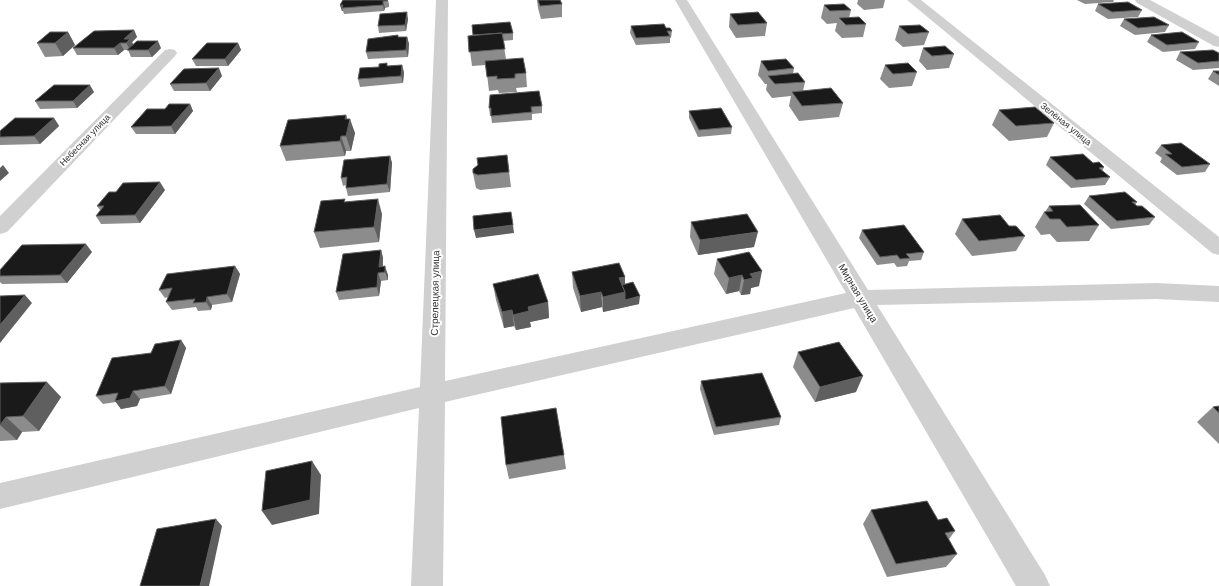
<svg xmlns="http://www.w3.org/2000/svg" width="1219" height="586" viewBox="0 0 1219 586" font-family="'DM Sans',sans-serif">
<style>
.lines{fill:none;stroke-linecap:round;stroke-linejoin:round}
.minor{fill:#d0d0d0;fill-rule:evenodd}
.wall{fill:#8c8c8c}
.shaded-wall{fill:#5f5f5f}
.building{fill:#1a1a1a;stroke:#5f5f5f}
.labels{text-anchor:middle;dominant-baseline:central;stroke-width:4;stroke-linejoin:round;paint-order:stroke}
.far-street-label{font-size:9px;fill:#333;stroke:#fff}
.street-label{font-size:10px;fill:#333;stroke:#fff}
</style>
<rect width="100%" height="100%" fill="#fff"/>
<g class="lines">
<g class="minor">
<path d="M436,0H448L445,381L846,293L675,0H687L868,290L1156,283L1219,286V302L1156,299L877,305L1045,575L1050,586H1016L854,308L445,402L443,586H411L419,408L0,509V483L420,387Z"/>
<path d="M907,0H921L1219,237V255L1212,253Z"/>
<path d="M1135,0H1150L1219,37V47L1214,46L1137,3Z"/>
<path d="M170,49L175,50L177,53L175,56L7,232L0,234V216L165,50Z"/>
</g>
</g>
<g class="wall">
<path d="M343,0H388L389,4V7L385,8L384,11L344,14L343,11H342L340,5Z"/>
<path d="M537,0H560L562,4V17L541,19L538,8Z"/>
<path d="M858,0H885L883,8L864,10L857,4Z"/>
<path d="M1077,0H1114L1113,2L1085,4Z"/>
<path d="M1098,4L1142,10L1138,17L1108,19L1095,11Z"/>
<path d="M824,5L851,10L849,18L866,24L863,37L842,38L835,31L837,23L827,24L821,18Z"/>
<path d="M730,14L767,23L765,36L736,38L729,27Z"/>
<path d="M408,19L406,31L379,33L378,26Z"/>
<path d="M1124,19L1169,25L1165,32L1135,35L1120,26Z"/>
<path d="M631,26L666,28L672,31L671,38H670V43L636,45L630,33Z"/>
<path d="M899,26L929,32L924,45L903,47L895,40Z"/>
<path d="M134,30L137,37L132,42L133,45L161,48L152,57H131L128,50H124L118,55H77L73,48Z"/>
<path d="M68,32L75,45L63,56L45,57L37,43Z"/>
<path d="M513,33V40L503,41L506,59L526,73L527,87L516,88L517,92L499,93L498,90L489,91L486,65L472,66L468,36Z"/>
<path d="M1151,35L1199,42L1195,49L1163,52L1147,42Z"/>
<path d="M399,37H407L409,44L408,57L368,59L366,52Z"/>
<path d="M238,43L241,50L228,66H196L192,59Z"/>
<path d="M923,48L954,54L949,68L927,70L919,61Z"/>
<path d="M1180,52L1219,53V68L1193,70L1176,60Z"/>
<path d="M761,61L794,68L793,74L805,82L803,91L843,103L839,117L799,121L789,106L791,96L772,98L766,90L767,84H765L758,75Z"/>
<path d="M885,65L917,72L912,86L889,88L880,79Z"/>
<path d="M388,66L404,72L403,83L360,87L358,79Z"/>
<path d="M1213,71H1219V86L1208,79Z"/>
<path d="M222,76L210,91H174L170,84Z"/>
<path d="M94,92L77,108L40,109L35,101Z"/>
<path d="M190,104L193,111L175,134H136L131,127L165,109Z"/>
<path d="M542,106V113L532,114V120L492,123L491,116H490L489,108Z"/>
<path d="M999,110L1054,123L1047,137L1009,141L992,125Z"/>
<path d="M689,111L732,127L731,134L698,137L689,118Z"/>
<path d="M346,115L347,119L355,133L351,151H346L345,156L286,161L280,146Z"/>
<path d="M54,118L59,126L40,144L0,145V131Z"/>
<path d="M1161,145L1210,164L1205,172L1177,175L1160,162L1162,158L1155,153Z"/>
<path d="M507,155L511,187L480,190L476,188L473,173L478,165Z"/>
<path d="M390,156L392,163L390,192L348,196L346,188V185L343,186L341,178Z"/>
<path d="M1050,157L1093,163L1104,167L1102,171L1110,177L1105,185L1071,188L1046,165Z"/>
<path d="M165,190L140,223L101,224L96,216L100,210L97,206Z"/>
<path d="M1089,196L1137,202L1135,205L1137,206L1155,217L1149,225L1111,229L1084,204Z"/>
<path d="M346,202L382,214L379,242L320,248L314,232Z"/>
<path d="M1049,206L1099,225L1089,241L1057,242L1050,234L1041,235L1035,227L1044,212H1045Z"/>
<path d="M962,219L1009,226L1025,236L1016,251L972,256L955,234Z"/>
<path d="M691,222L754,247L698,255L690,237Z"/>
<path d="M862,230L924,252L921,260L909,261L907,266L897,267L894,263L877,265L859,238Z"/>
<path d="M381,250L383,258V267L388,275V280L381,281L379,296L339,300L336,292Z"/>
<path d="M92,252L67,283L2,284L0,282V276Z"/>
<path d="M717,259L759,286L751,288L750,294L741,295L739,291L726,294L714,274Z"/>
<path d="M235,266L240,274L232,302L212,305L211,310L198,311L196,307L172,310L166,302L168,297L165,298L159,290Z"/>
<path d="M572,272L625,284L639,304L603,312L602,307L581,312L573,288Z"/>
<path d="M493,284L548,302L549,318L530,322L531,327L516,330L514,326L504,328L496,300Z"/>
<path d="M181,340L186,348L171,394L140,399L137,406L121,409L116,402L103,404L96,396L151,353Z"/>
<path d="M798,352L856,392L815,402L793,367Z"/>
<path d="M701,381L781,417L779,425L714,435L700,389Z"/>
<path d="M0,383L61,397L39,431L22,432L17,440L0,441Z"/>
<path d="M1219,406V444L1197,422L1213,407Z"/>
<path d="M564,455L566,469L509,479L506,465Z"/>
<path d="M871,510L938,520L955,531L949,539L957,554L946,567L887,577L863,524Z"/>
</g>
<g class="shaded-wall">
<path d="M383,1L385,8L384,11L383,5Z"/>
<path d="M340,5H343L342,8L343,11H342Z"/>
<path d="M407,12L408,19L406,31L405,25Z"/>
<path d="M134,30L137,37L132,42L134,46L130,50L124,39Z"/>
<path d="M68,32L75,45L63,56L55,43Z"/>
<path d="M407,37L409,44L408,57L406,50Z"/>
<path d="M158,41L161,48L152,57L148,50Z"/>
<path d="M120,43L124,50L118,55L114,48Z"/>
<path d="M238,43L241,50L228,66L225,59Z"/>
<path d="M402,65L404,72L403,83L401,76Z"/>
<path d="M219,68L222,76L210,91L206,83Z"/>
<path d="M90,85L94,92L77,108L73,101Z"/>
<path d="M190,104L193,111L175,134L171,126Z"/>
<path d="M346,115L349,125L350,119L355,133L351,151L346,136L345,119Z"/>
<path d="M54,118L59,126L40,144L34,136Z"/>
<path d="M341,136L346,151L345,156L340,141Z"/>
<path d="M390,156L392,163L390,192L387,184Z"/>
<path d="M3,165L9,173L0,181V168Z"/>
<path d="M160,182L165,190L140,223L135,215Z"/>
<path d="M378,199L382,214L379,242L374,227Z"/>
<path d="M513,225L514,233L476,238L474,230Z"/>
<path d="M758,232L754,247L698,255L700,240Z"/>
<path d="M86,244L92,252L67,283L60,275Z"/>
<path d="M381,250L383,258L382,273L379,267Z"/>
<path d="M235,266L240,274L232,302L227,294Z"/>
<path d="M385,266L388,275V280L385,272Z"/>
<path d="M762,271L759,286L751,288L750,294L741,295L744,280L750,274Z"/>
<path d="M378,273L381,281L379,296L377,287Z"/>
<path d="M742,275L739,291L726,294L729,278Z"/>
<path d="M625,277V300L640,296L639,304L603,312V297L619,278Z"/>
<path d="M601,292L602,307L581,312L580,296Z"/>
<path d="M25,295L32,303L0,343V325Z"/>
<path d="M207,297L212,305L211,310L206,302Z"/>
<path d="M548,302L549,318L530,322L531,327L516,330L513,315L528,307Z"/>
<path d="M512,310L514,326L504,328L502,312Z"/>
<path d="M181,340L186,348L171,394L165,386Z"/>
<path d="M863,376L856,392L815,402L820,387Z"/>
<path d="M47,382L61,397L39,431L23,416Z"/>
<path d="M133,391L140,399L137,406L121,409L115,401Z"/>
<path d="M6,417L22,432L17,440L0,425Z"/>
<path d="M312,461L321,475L319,514L272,525L262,511Z"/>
<path d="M216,519L222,526L209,586H200Z"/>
</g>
<g class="building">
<path d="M343,0H388L387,1H383V5L342,8L343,5H340Z"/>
<path d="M538,0H560L562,4L540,6Z"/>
<path d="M1128,2L1142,10L1112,12L1098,4Z"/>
<path d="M844,4L851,10L830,11L824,5Z"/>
<path d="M407,12L405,25L378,26L380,14Z"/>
<path d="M758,12L767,23L738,25L730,14Z"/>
<path d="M859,17L866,24L846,25L839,18Z"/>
<path d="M1154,17L1169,25L1138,28L1124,19Z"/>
<path d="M510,22L513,33L502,34V33L473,35L472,25Z"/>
<path d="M664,24L666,28H670L672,31H667L670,36L636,38L631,26Z"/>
<path d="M920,25L929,32L908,34L899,26Z"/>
<path d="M134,30L124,39H130L126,43H120L114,48H73L94,31Z"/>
<path d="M50,32H68L55,43H37Z"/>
<path d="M1182,32L1199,42L1167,45L1151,35Z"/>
<path d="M502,33L505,49L469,52L468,36Z"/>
<path d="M398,35V37H407L406,50L366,52L368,39Z"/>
<path d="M137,41H158L148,50H127Z"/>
<path d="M207,43H238L225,59H192Z"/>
<path d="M945,46L954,54L932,56L923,48Z"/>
<path d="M1213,50L1219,53V61L1198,63L1180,52Z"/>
<path d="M523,58L526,73L515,74V78L497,79V76L487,77L485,61Z"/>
<path d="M786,59L794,68L768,71L761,61Z"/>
<path d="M387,63V66L402,65L401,76L358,79L360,68L379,67V64Z"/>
<path d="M908,63L917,72L893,74L885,65Z"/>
<path d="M219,68L206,83L170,84L184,69Z"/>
<path d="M1213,71H1219V75Z"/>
<path d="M798,73L805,82L775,84L768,76Z"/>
<path d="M54,85H90L73,101H35Z"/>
<path d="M831,88L843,103L802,106L792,92Z"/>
<path d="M539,91L542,106L531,107L532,112L491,116V108H489L490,95Z"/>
<path d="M169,104H190L171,126L131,127L147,109H165Z"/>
<path d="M1035,107L1054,123L1016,126L999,110Z"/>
<path d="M721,108L732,127L699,130L689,111Z"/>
<path d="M346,115L345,119H350L346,136H341L340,141L280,146L288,120Z"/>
<path d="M15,118H54L34,136L0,137V131Z"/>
<path d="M1181,143L1210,164L1182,167L1165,154H1172L1161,145Z"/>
<path d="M1083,154L1093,163L1099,162L1104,167L1099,168L1110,177L1076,180L1050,157Z"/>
<path d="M507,155L509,172L478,175L473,173V169L478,165L477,158Z"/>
<path d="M390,156L387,184L346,188L347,177L341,178L344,160Z"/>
<path d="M160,182L135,215L96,216L104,206H97L109,192H116L123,183Z"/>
<path d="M1125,192L1137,202H1132L1137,206H1142L1155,217L1117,221L1089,196Z"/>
<path d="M345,199L344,202L378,199L374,227L314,232L321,201Z"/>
<path d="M1080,205L1099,225L1067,227L1060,219H1050L1044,212L1053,211L1049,206Z"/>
<path d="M511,212L513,225L474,230L473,216Z"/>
<path d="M747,214L758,232L700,240L691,222Z"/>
<path d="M1000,215L1009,226H1016L1025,236L979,241L962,219Z"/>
<path d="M904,225L924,252L906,254L910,258L900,259L897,255L880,257L862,230Z"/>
<path d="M86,244L60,275L0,276V270L22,245Z"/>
<path d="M381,250L379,267L385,266V272L378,273L377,287L336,292L343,254Z"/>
<path d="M749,252L762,271L750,274L753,278L744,280L742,275L729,278L717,259Z"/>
<path d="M619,263L625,277L619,278L625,292L603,297L601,292L580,296L572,272Z"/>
<path d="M235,266L227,294L207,297L206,302L193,303L195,299L166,302L172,288L159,290L167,274Z"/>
<path d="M538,274L548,302L528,307L529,311L513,315L512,310L502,312L493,284Z"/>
<path d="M633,282L640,296L625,300V292L622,285Z"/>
<path d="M25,295L0,325V296Z"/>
<path d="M181,340L165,386L133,391L130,398L115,401L118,393L96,396L112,358L151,353L155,344Z"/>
<path d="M839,342L863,376L820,387L798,352Z"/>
<path d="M762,373L781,417L716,427L701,381Z"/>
<path d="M47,382L23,416L6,417L0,425V383Z"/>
<path d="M1219,406V413L1213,407Z"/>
<path d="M556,408L564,455L506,465L501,417Z"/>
<path d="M312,461L310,500L262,511L266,471Z"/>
<path d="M927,501L938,520L947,518L955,531L945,533L957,554L896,564L871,510Z"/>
<path d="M216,519L200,586H140L157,529Z"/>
</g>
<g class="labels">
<g class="far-street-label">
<text transform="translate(1066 124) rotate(39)">Зелёная улица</text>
<text transform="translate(85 140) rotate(-46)">Небесная улица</text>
</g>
<g class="street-label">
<text transform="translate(435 293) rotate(-89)">Стрелецкая улица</text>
<text transform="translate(858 293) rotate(59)">Мирная улица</text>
</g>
</g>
</svg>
